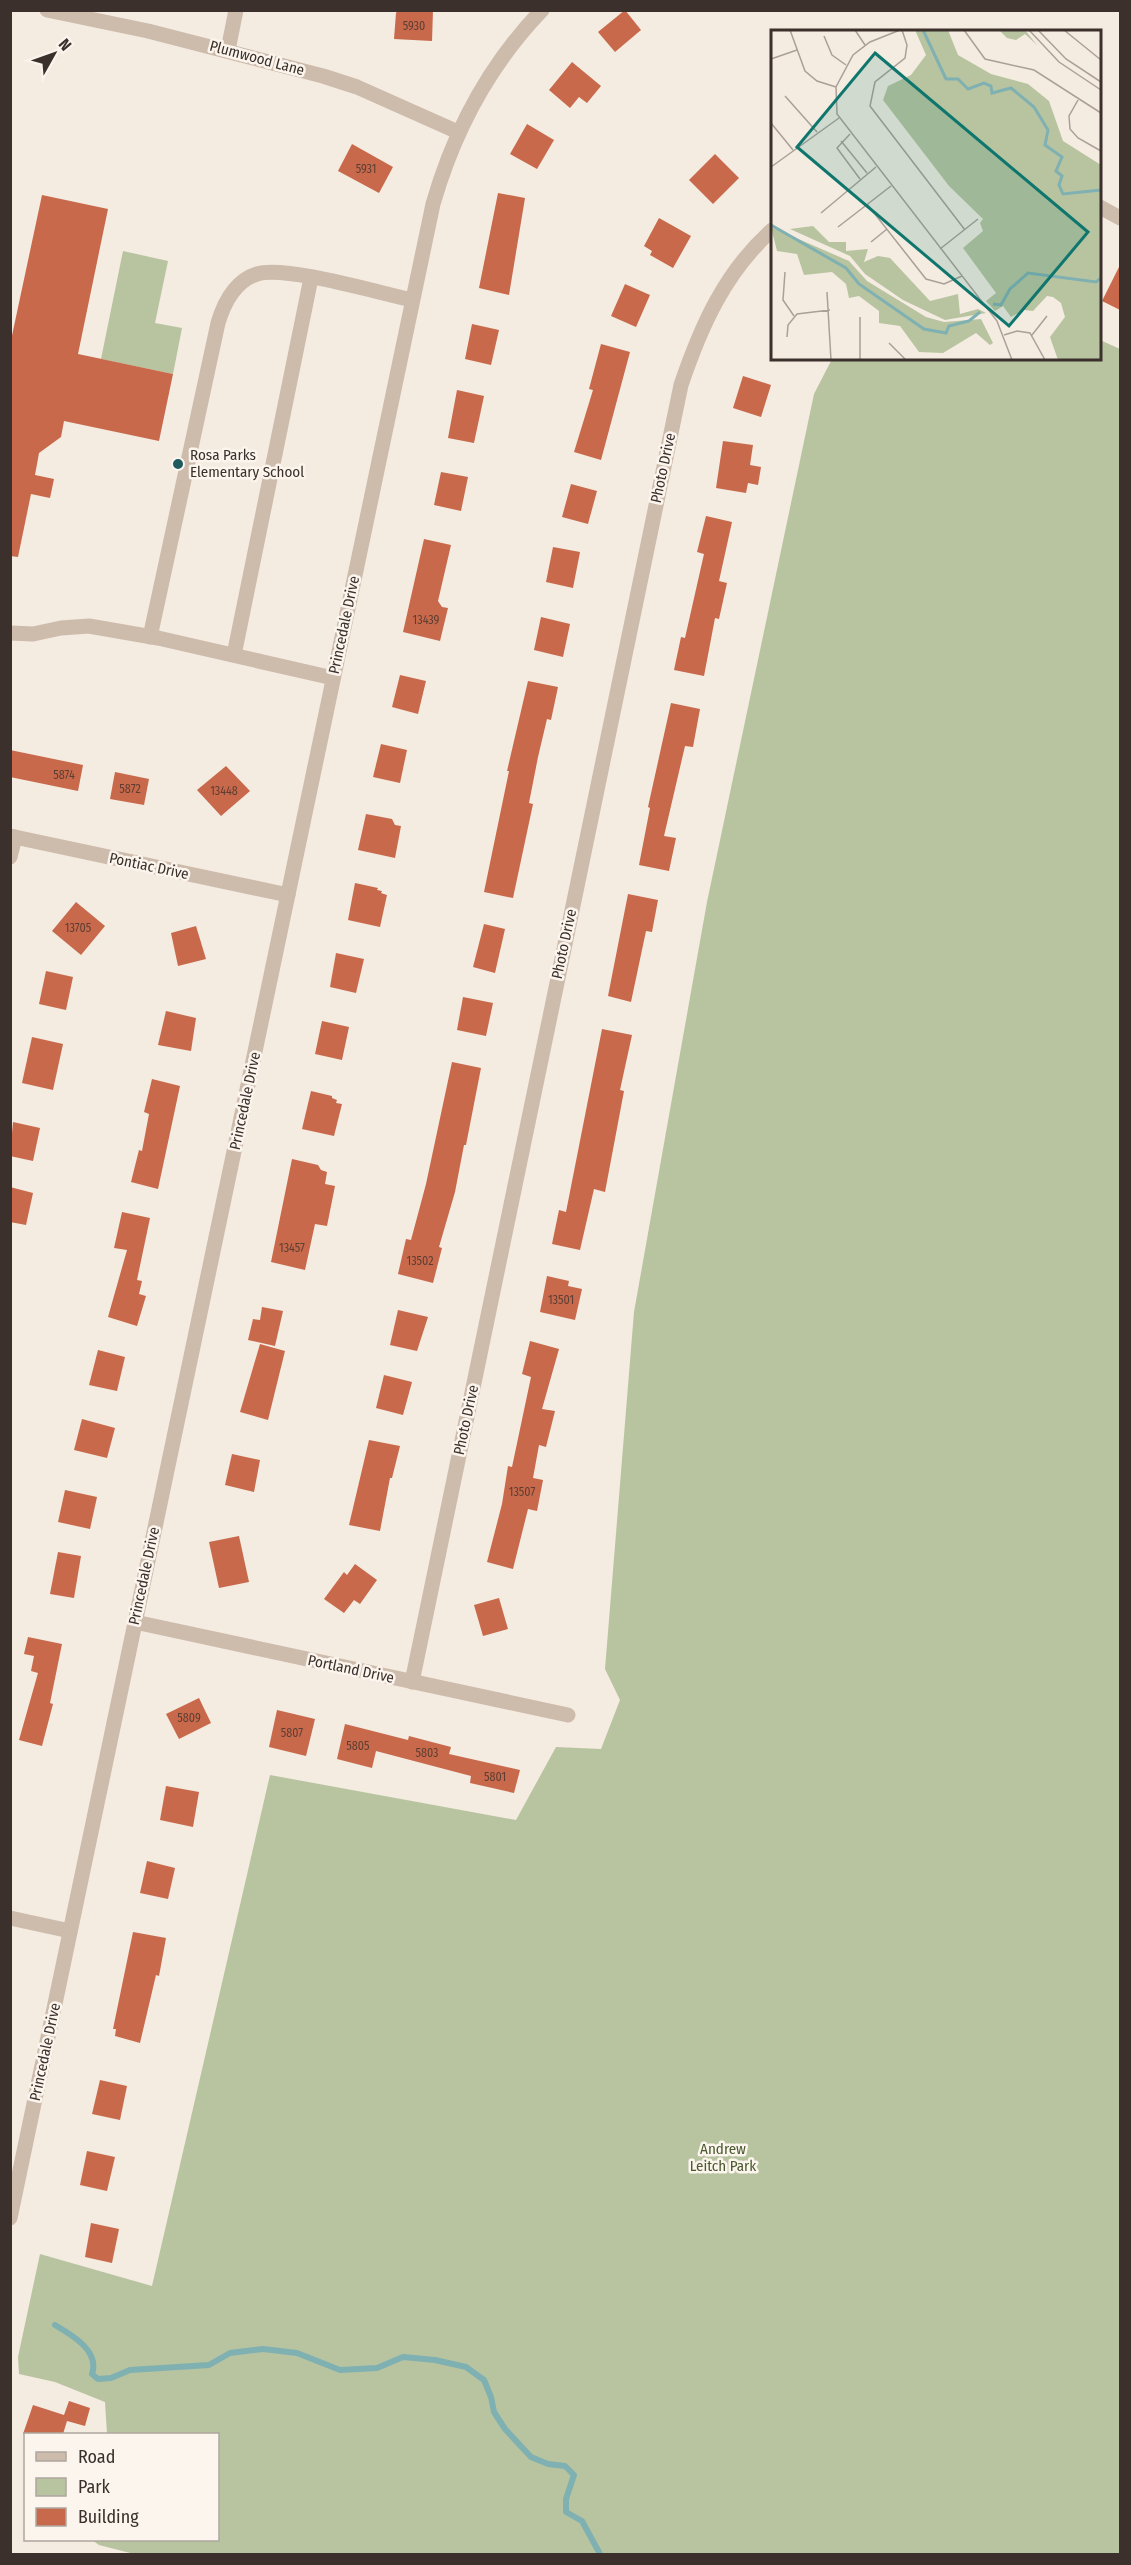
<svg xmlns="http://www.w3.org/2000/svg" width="1131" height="2565" viewBox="0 0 1131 2565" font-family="'Fira Sans Condensed',sans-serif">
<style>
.green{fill:#b8c4a0}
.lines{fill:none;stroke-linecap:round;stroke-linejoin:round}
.stream{stroke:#7fb0b2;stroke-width:6}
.building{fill:#c8694b}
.minor{stroke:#cdbbac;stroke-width:15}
.poi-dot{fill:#1f5a5e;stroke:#fbf5ee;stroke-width:2}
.labels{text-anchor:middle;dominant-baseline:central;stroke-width:5;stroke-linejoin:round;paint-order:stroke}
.number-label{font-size:12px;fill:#5e3e33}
.street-label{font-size:15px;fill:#3b302b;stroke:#fbf5ee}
.poi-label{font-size:15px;fill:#3b302b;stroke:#fbf5ee;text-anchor:start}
.park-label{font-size:15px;fill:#4a5a2e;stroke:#fbf5ee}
.inset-river{fill:none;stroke:#7fb0b2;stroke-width:3}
.inset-road{fill:none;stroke:#aaa098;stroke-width:1.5}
.view{fill:#0f766e;fill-opacity:0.15;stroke:#0f766e;stroke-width:3}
.inset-edge{fill:none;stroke:#3b302b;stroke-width:3}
</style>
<rect width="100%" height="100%" fill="#f4ebe1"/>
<g class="green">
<path d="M123,251L168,261L155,323L182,328L173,374L101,359Z"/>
<path d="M1100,340L1120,349V2554H134L99,2545L92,2540H218V2434H107L105,2402L55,2382L19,2374L18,2357L40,2254L152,2286L270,1775L516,1820L556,1747L601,1749L620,1700L605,1669L634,1312L707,902L814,394L832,359L1100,358Z"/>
</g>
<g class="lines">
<path class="stream" d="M55,2325C72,2335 100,2351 92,2374L98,2379L111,2378L130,2370L209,2365L230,2353L263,2349L297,2353L340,2370L377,2368L403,2357L435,2360L466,2367L484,2380L491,2397L494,2412L505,2429L531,2457L548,2464L565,2466L574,2475L566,2499V2512L582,2521L600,2554"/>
</g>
<g class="building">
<path d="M398,10H433L432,41L394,39L396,13Z"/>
<path d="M625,10L641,30L615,52L598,32Z"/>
<path d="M572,62L601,86L587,103L579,97L570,108L549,90Z"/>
<path d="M527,124L554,140L537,169L510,154Z"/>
<path d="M352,144L393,167L379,193L338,171Z"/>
<path d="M715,154L739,178L713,204L689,180Z"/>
<path d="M498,193L525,198L509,295L479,288Z"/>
<path d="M42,195L108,209L78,354L173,374L159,441L64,421L61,437L39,453L35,475L54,479L50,498L31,494L18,557L10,556V345Z"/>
<path d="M659,218L691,236L673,268L650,255L652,251L644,246Z"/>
<path d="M1120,265V310L1102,301Z"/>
<path d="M625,284L650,295L636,327L611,316Z"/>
<path d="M472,324L499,330L491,365L465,359Z"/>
<path d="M601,344L630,352L601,460L574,452L593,390L589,389Z"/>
<path d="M743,376L771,385L761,417L733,408Z"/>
<path d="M457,390L484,396L474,443L448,438Z"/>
<path d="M723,441L753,445L750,465L761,467L758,485L748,483L746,493L716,488Z"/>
<path d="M441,472L468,477L461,511L434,505Z"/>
<path d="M571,484L597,491L588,524L562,517Z"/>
<path d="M706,516L732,522L719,581L727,583L719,619L715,618L704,676L674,670L681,637L685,638L704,554L697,552Z"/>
<path d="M424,539L451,545L438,601L442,607L448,608L440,641L403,632Z"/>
<path d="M553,547L580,552L573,588L546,582Z"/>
<path d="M541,617L570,624L563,657L534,650Z"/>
<path d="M400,675L426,681L418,714L392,707Z"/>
<path d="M528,681L558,687L551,720L547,719L538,757L529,803L533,804L513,898L484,892L509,771H507Z"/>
<path d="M671,703L700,709L693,747L685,746L664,836L676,838L669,871L639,865L650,808L648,807Z"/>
<path d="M381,744L407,750L400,783L373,777Z"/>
<path d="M10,750L83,765L78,791L10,777Z"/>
<path d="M226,766L250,791L221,816L197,790Z"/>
<path d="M115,772L149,779L144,805L110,799Z"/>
<path d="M366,814L392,819L395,825L401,826L395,858L358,850Z"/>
<path d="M355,883L378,888L377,890L382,891L381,893L387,895L380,927L348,920Z"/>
<path d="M628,894L658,900L652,932L646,931L631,1002L608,996Z"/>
<path d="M76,902L105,926L81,955L52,931Z"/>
<path d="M484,924L505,929L495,973L473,967Z"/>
<path d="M196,926L206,959L178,966L171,933Z"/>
<path d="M336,953L364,959L356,993L330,987Z"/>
<path d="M46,971L73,977L66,1010L39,1004Z"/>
<path d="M463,997L493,1003L486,1036L457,1030Z"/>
<path d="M166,1011L196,1018L191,1051L158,1045Z"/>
<path d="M322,1021L349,1027L342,1060L315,1054Z"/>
<path d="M602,1029L632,1035L620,1090L624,1091L605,1192L594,1189L580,1250L552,1244L559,1210L566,1212Z"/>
<path d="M32,1037L63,1044L53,1090L22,1083Z"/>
<path d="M452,1062L481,1068L466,1145H464L455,1192L439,1247L442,1248L433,1283L398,1274L406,1239L411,1240L426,1184Z"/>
<path d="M152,1079L180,1086L158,1189L131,1182L139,1150L142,1151L149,1114L144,1112Z"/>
<path d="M311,1091L332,1096V1098L337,1100L336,1103L342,1104L334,1136L302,1129Z"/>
<path d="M13,1122L40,1128L33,1161L10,1156Z"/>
<path d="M292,1159L318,1165L321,1170L327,1172L325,1184L335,1186L327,1226L315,1224L305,1270L271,1262Z"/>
<path d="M10,1187L33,1193L26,1225L10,1222Z"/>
<path d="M122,1212L150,1218L137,1280L142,1281L139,1294L146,1296L137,1326L108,1317L127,1250L114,1248Z"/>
<path d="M547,1276L569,1281L568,1286L582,1289L575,1320L540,1312Z"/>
<path d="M262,1307L283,1311L275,1346L248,1340L253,1319L260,1320Z"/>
<path d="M398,1310L428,1317L417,1351L390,1345Z"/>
<path d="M530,1341L559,1349L542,1409L555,1411L546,1447L539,1445L533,1478L543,1480L537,1511L528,1509L513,1569L487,1562L502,1504L508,1466L512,1467L531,1377L522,1374Z"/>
<path d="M260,1344L285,1351L268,1420L240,1412Z"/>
<path d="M98,1350L125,1357L117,1391L89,1385Z"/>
<path d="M384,1375L412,1382L403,1415L376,1408Z"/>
<path d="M82,1419L115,1428L107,1458L74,1450Z"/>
<path d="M369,1440L400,1446L392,1478H390L380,1531L349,1525Z"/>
<path d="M232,1454L260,1460L254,1492L225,1485Z"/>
<path d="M65,1490L97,1497L90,1529L58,1522Z"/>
<path d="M239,1536L249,1582L219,1588L209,1542Z"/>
<path d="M58,1552L81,1556L74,1598L50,1594Z"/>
<path d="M355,1564L377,1580L360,1604L354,1600L344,1613L324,1599L344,1572L347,1575Z"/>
<path d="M499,1598L508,1629L483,1636L474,1605Z"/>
<path d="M28,1637L62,1644L50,1703L53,1704L42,1746L19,1740L38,1673L31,1671L34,1656L24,1654Z"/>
<path d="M199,1698L211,1723L179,1739L166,1714Z"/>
<path d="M277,1710L315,1719L306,1756L269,1747Z"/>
<path d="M345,1724L408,1740L409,1736L451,1747L449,1754L520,1770L514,1793L470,1783L471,1776L376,1751L372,1768L337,1759Z"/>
<path d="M166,1786L199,1792L193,1827L160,1820Z"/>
<path d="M147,1861L175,1868L168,1899L140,1893Z"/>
<path d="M133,1932L166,1938L159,1976L156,1975L140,2043L115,2036L116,2029H113Z"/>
<path d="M100,2080L127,2086L120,2120L92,2114Z"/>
<path d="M87,2151L115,2157L107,2191L80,2185Z"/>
<path d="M91,2223L119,2229L112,2263L85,2257Z"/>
<path d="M69,2401L90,2408L85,2426L67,2421L63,2434H23L33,2405L64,2415Z"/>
</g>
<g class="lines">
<g class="minor">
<path d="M47,10L148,31L323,76L357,87L458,132"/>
<path d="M228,50L236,10"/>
<path d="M1100,207L1120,218"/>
<path d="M10,633L33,634L61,628L89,626L158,638L333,678"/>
<path d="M150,637L218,323C224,303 235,281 257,274C285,265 379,293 412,300"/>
<path d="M234,655L311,278"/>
<path d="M10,836L288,895"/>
<path d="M10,857L15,837"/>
<path d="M135,1622L568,1715"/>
<path d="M412,1682L681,385C701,326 725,272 772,230"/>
<path d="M10,1918L70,1931"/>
<path d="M10,2218L433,204C454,131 489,65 542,10"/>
</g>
</g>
<circle class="poi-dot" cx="178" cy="464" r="6"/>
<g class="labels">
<g class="number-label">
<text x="414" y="26">5930</text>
<text x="366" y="169">5931</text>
<text x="426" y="620">13439</text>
<text x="64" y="775">5874</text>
<text x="130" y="789">5872</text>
<text x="224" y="791">13448</text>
<text x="78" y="928">13705</text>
<text x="292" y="1248">13457</text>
<text x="420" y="1261">13502</text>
<text x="561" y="1300">13501</text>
<text x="522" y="1492">13507</text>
<text x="189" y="1718">5809</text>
<text x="292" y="1733">5807</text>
<text x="358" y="1746">5805</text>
<text x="427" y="1753">5803</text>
<text x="495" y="1777">5801</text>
</g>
<g class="street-label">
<text transform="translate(257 58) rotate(15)">Plumwood Lane</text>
<text transform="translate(663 468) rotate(-78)">Photo Drive</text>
<text transform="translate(344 625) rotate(-78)">Princedale Drive</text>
<text transform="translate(149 866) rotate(12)">Pontiac Drive</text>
<text transform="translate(564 944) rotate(-78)">Photo Drive</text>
<text transform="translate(245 1101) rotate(-78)">Princedale Drive</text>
<text transform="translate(466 1420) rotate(-78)">Photo Drive</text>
<text transform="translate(144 1576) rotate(-78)">Princedale Drive</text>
<text transform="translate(351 1669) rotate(12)">Portland Drive</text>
<text transform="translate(45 2052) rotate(-78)">Princedale Drive</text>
</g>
<g class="poi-label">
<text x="190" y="455">Rosa Parks<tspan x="190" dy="17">Elementary School</tspan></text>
</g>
<g class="park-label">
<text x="723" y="2149">Andrew<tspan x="723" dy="17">Leitch Park</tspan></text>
</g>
</g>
<g transform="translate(771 30)">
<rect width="330" height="330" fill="#f4ebe1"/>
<path d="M144,0H177L187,25L220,44L257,54L278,71L292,111L330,135V330H287L279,307L294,287L290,273L282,267L276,266L262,281L253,280L240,287L232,276L224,281L215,271L225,263L192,218L212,201L209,193L212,189L178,156L112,70L117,56L140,45L155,25ZM228,0H254L266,15L254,4L245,10L236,8ZM42,196L58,212H75V221L97,219L93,232L107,226L119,228L159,271L187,264L189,284L207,279L215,283L174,290L132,270L94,244L79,226L19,199ZM0,197L78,231L96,251L155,287L173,292L210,289L222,313L219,315L205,303L172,323L148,322L129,296L108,293V281L88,266L78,268L75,254L61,242L33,245L26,224L6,221Z" fill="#b8c4a0"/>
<path class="inset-river" d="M152,0L175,49H187L197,59L213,53L220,56L221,63L240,58L263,77L277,100L274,115L291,127L285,141L291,146L288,155L292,164L330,160M0,195L75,238L88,254L153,299L175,303L178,296L198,291L209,282M222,274L230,275L239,259L257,243L325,252L330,248"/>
<path class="inset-road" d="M19,0L34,41L46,51L65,57M84,0L94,15M129,0L99,12L82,25L65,57L66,84L226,291L241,330M131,0L136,15L134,28L104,52L99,76L194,200M193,0L214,29L263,40L330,83M258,0L288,32L330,60M267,0L295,29L330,52M293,0L330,30M53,6L61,25L75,35M0,29L26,20M14,66L46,102M307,70L298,86L299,99L307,108L330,121M0,93L22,120M79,104L66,118L89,149M70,111L96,143M0,137L68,88M96,174L155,249L173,254L191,246M50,183L105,137M67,197L120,156M100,212L116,199M169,219L207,189M14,242L12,270L23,286M56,262L60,330M89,287V330M233,305L246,301L259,303L274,330M261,305L276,286M16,307L17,295L26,284L59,280M118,313L135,330"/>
<path class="view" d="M104,23L317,202L238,296L26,117Z"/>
<rect width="330" height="330" class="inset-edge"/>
</g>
<rect width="1131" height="2565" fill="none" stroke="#3b302b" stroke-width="24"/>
<rect x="24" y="2433" width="195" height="108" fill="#fbf5ee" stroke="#aea6a0" stroke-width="1.5"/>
<rect x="36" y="2452" width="30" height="9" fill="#cdbbac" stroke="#aea6a0" stroke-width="1.5"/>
<text x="78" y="2463" font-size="18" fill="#3b302b">Road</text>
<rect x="36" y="2478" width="30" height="18" fill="#b8c4a0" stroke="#aea6a0" stroke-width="1.5"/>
<text x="78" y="2493" font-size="18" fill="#3b302b">Park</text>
<rect x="36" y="2508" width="30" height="18" fill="#c8694b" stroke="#aea6a0" stroke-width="1.5"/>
<text x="78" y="2523" font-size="18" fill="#3b302b">Building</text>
<g transform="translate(54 54) rotate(50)" stroke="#fbf5ee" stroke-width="4.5" paint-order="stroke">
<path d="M0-4.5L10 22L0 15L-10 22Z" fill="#3b302b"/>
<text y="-9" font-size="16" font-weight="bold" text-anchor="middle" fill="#3b302b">N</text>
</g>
</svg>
